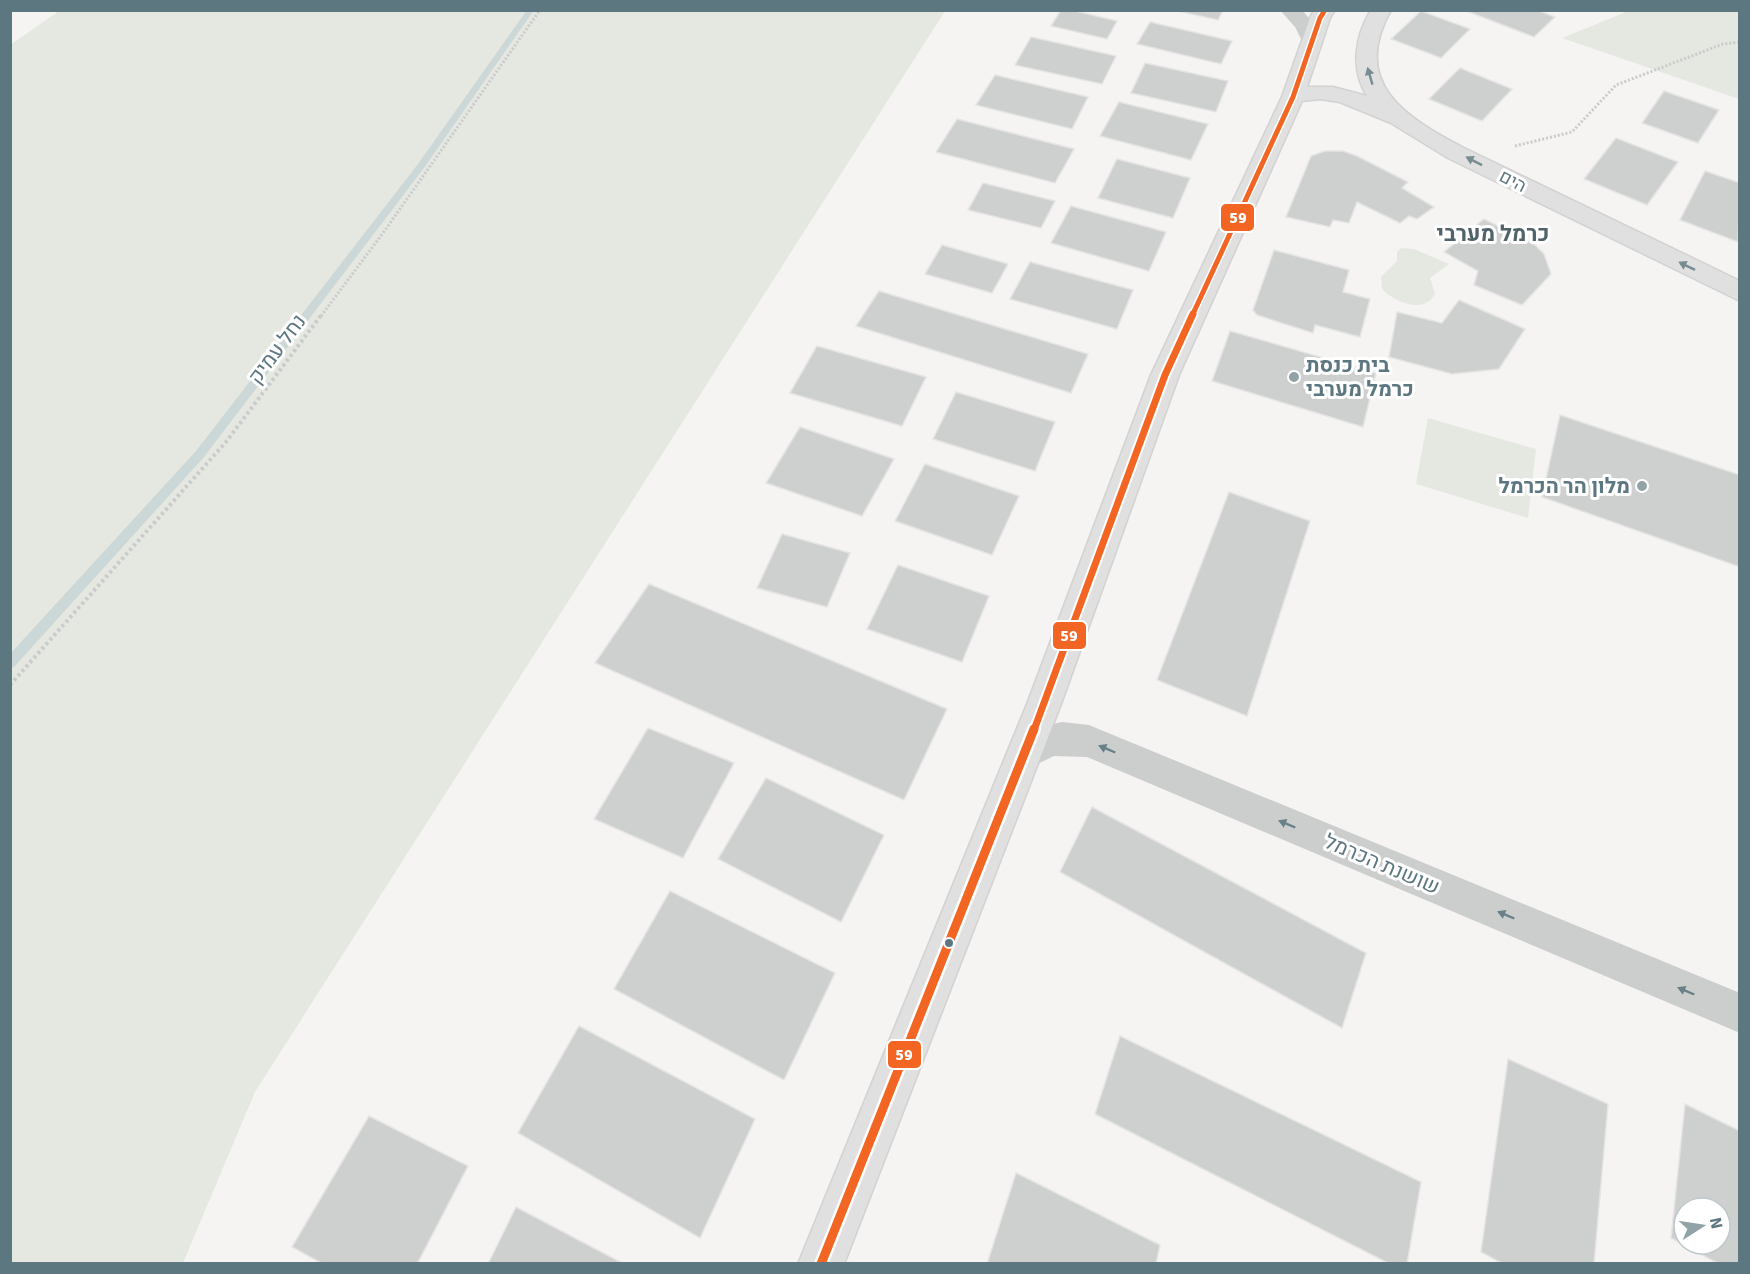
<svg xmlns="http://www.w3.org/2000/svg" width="1750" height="1274" viewBox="0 0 1750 1274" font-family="Signika,Heebo,sans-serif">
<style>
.green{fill:#e5e8e0}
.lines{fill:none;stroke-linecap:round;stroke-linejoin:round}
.stream{fill:#ccd7d7;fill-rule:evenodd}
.building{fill:#ced0d0;stroke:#e4e4e2;stroke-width:1.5;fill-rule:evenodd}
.primary-casing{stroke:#d1d2d1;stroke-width:3}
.path-far1{stroke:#cacbcc;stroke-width:3;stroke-dasharray:2 2;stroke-linecap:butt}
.path{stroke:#cacbcc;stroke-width:4;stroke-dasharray:3 3;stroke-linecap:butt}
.street{fill:#cccecd;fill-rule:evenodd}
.primary{fill:#e0e0e0;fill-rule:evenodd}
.bus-1-far2-casing{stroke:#fff;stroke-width:8}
.bus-1-far1-casing{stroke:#fff;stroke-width:11}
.bus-1-casing{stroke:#fff;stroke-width:14}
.bus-1-far2{stroke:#f26522;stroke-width:5}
.bus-1-far1{stroke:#f26522;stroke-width:7}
.bus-1{stroke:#f26522;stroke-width:9}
.oneway{fill:#778c93}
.oneway2{fill:#688088}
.poi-dot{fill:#92a3a8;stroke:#fff;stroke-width:2}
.bus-dot{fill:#5d7780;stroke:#fff;stroke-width:2}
.labels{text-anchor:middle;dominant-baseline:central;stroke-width:6;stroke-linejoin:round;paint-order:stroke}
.far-street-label{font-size:18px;fill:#5d7780;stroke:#fff}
.street-label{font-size:21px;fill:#5d7780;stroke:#fff}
.poi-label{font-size:21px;font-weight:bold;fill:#5d7780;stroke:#fff;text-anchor:start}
.far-district-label{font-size:22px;font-weight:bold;fill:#50636a;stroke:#fff}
.line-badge{stroke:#fff;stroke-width:2}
.badge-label{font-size:16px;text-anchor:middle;font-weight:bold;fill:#fff}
</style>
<rect width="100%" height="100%" fill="#f5f4f2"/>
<g class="green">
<path d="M1631,10L1739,11V99L1562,38Z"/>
<path d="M59,11H945L255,1092L183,1263H11L10,45Z"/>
<path d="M1401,248L1414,249L1449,264L1430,278L1435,294C1424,315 1394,302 1382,289L1381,277L1397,261V252Z"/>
<path d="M1428,418L1536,449L1528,518L1416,484Z"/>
</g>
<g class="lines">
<path class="stream" d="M527,10H534L424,168L204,457L14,667L10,668V654L196,451L418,164Z"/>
</g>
<g class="building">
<path d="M1061,10H1071L1117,21L1107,39L1051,26Z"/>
<path d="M1173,10H1223L1218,20Z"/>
<path d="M1464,10H1537L1555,17L1534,37Z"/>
<path d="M1421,11L1470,29L1441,58L1391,39Z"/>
<path d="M1150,22L1232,41L1221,64L1137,44Z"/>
<path d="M1031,37L1116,56L1102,84L1015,65Z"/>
<path d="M1145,63L1228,81L1216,112L1131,93Z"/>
<path d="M1460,68L1512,89L1482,121L1429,99Z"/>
<path d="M995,75L1088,97L1072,129L976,105Z"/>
<path d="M1664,91L1719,110L1698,143L1642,123Z"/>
<path d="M1119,102L1208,124L1191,160L1100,136Z"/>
<path d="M957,119L1074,149L1055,183L936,152Z"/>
<path d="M1616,138L1678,162L1647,205L1584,179Z"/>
<path d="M1325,151H1343L1357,156L1408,182L1402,188L1434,207L1417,219L1409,216L1400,223L1357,202L1349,223L1333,220L1330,227L1286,217L1311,156Z"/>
<path d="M1117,159L1190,178L1173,218L1098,198Z"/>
<path d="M1705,171L1740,183L1738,242L1680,220Z"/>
<path d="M983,183L1055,201L1041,228L968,210Z"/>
<path d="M1071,206L1166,232L1149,271L1051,243Z"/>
<path d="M1484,219L1535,245L1544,254L1551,274L1522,305L1474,285L1478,271L1444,252Z"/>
<path d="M942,245L1008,264L992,293L925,274Z"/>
<path d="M1274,250L1349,270L1343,292L1370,299L1360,337L1315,325L1313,333L1257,315L1253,310Z"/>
<path d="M1030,262L1133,290L1117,329L1010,299Z"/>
<path d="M879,291L1088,354L1071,393L856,326Z"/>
<path d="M1459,300L1525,329L1499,369L1452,374L1389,357L1397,312L1442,323Z"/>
<path d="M1230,331L1376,373L1363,427L1212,381Z"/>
<path d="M817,346L926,377L902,426L790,393Z"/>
<path d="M956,392L1055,422L1035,471L933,439Z"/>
<path d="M1560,415L1740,475V567L1542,497Z"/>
<path d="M800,427L894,459L862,516L766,483Z"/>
<path d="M925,464L1019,496L992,555L895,521Z"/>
<path d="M1229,492L1310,521L1247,716L1157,680Z"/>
<path d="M782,534L850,553L827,607L757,588Z"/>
<path d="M898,565L989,596L962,662L867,629Z"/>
<path d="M649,584L947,709L904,800L595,663Z"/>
<path d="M648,728L734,763L683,858L594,819Z"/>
<path d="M766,778L884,835L841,922L718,859Z"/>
<path d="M1092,807L1366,953L1342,1028L1060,872Z"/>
<path d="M670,891L835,973L784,1080L614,989Z"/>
<path d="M579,1026L755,1119L700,1238L518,1133Z"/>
<path d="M1120,1036L1421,1182L1407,1264H1390L1095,1114Z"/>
<path d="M1508,1059L1608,1104L1594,1264H1503L1481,1252Z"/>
<path d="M1685,1104L1740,1131V1264H1719L1671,1238ZM1684,1208H1720V1244H1684Z"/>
<path d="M369,1116L468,1166L417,1264H323L292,1247Z"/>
<path d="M1016,1173L1160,1245L1156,1264H987Z"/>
<path d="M516,1207L624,1264H488Z"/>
</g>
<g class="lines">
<g class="primary-casing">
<path id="primary" d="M1314,10H1335L1330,18L1307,87H1333L1367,96C1350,69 1355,36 1371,10H1391C1349,84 1407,118 1464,148L1740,281V301L1448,158L1391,123L1340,102L1320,99L1302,101L1179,375L1061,704L844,1264H798L1027,704L1151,375L1282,97L1310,18Z"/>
</g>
<g class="path-far1">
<path d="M1515,146L1572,132L1616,85L1723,44L1740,42"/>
<path d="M321,316L383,233L540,10"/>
</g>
<path class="path" d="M10,685L226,442L322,314"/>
<g class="street">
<path d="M1280,10H1302L1315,25L1323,43L1319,47L1312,49L1305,47L1295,27Z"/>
<path d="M1062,722L1089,725L1101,730L1740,993V1033L1087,757L1054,756L1023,771L1010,767L1005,755C1014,735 1041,726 1062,722Z"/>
</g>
<use href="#primary" class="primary"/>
<g class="bus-1-far2-casing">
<path id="bus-1-far2" d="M1192,316L1293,97L1320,18L1325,10"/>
</g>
<g class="bus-1-far1-casing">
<path id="bus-1-far1" d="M1034,730L1165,375L1193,314"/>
</g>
<g class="bus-1-casing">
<path id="bus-1" d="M821,1264L1034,729"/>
</g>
<use href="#bus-1-far2" class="bus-1-far2"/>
<use href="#bus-1-far1" class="bus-1-far1"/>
<use href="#bus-1" class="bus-1"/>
</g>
<defs><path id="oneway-solid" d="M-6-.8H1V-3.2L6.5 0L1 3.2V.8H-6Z" transform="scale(1.5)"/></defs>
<g class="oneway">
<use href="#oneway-solid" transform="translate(1370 76) rotate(-106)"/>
<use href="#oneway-solid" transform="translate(1474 161) rotate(-153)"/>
<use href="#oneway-solid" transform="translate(1687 266) rotate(-154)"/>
</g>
<g class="oneway2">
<use href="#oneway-solid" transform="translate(1107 749) rotate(-157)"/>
<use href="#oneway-solid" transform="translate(1287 824) rotate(-157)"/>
<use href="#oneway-solid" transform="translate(1506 915) rotate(-157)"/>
<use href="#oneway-solid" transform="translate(1686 991) rotate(-157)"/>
</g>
<g class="poi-dot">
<circle cx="1294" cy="377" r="6"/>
<circle cx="1642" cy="486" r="6"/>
</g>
<circle class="bus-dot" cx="949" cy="943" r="5"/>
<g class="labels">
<g class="far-street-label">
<text transform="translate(1513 181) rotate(27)">הים</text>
</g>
<g class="street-label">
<text transform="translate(277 349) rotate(-53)">נחל עמיק</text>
<text transform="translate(1382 864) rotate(23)">שושנת הכרמל</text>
</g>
<g class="poi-label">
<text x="1306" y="365">בית כנסת<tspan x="1306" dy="24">כרמל מערבי</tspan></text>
<text x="1630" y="486" text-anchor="end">מלון הר הכרמל</text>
</g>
<g class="far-district-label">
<text x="1493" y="233">כרמל מערבי</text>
</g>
</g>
<g class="line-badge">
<rect x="1220" y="203" width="35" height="29" rx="6" fill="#f26522"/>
<rect x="1052" y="621" width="35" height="29" rx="6" fill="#f26522"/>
<rect x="887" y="1040" width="35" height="29" rx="6" fill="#f26522"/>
</g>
<g class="badge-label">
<text x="1238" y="223">59</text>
<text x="1069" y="641">59</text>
<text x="904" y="1060">59</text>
</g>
<rect width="1750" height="1274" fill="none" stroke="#5d7780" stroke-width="24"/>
<g transform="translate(1702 1226) rotate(78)"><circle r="28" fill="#ffffff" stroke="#bec9cc" stroke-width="1.5"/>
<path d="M0-4.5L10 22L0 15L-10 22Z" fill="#92a3a8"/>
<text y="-9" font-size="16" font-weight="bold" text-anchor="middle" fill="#5d7780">N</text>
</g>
</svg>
